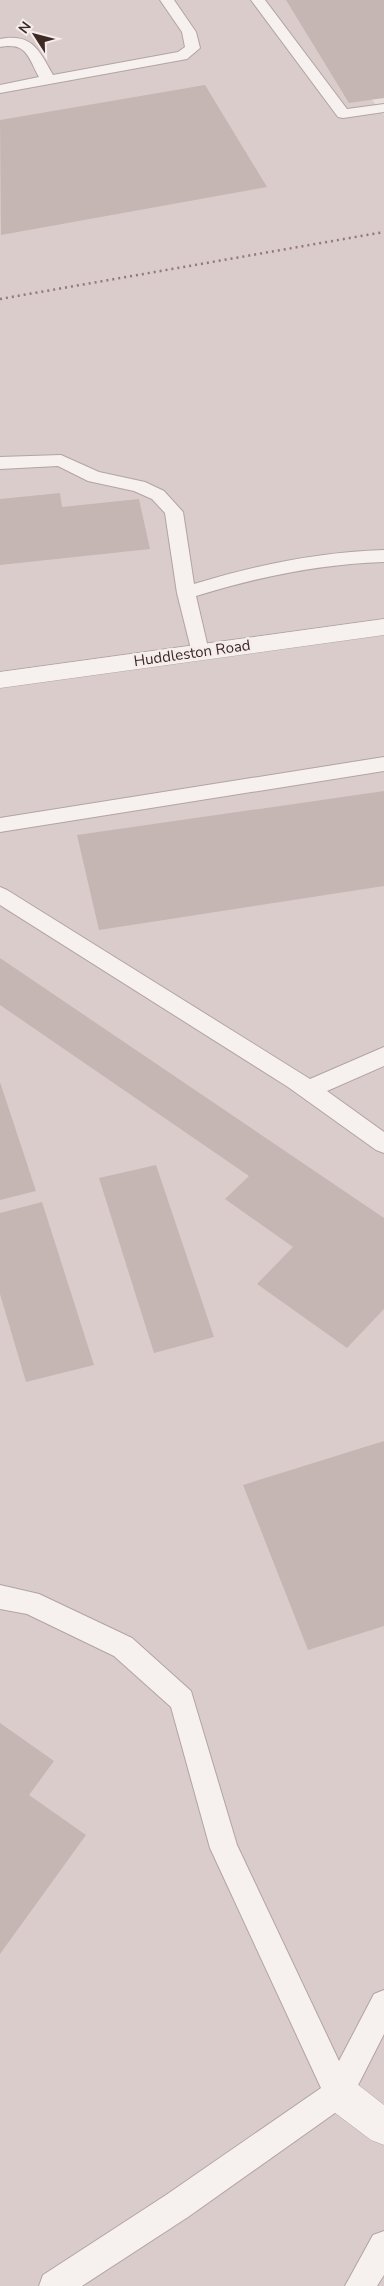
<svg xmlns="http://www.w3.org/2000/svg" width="384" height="2286" viewBox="0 0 384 2286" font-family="'Nunito Sans',sans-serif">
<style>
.built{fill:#daccca}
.building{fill:#c5b6b3}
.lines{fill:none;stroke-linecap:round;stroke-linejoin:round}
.service-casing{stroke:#b2a4a1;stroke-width:2}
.minor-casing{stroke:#b2a4a1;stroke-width:1}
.service{fill:#f6f1ef;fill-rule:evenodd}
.minor{fill:#f6f1ef;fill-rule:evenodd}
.rail{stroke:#937975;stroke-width:2.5;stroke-dasharray:2 4;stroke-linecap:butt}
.labels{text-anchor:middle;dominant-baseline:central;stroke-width:5;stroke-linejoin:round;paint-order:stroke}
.street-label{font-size:15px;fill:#3f2925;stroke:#f5edec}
</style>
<rect width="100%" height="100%" fill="#e8dedc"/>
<path class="built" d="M0,0H293L384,115V2286H0Z"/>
<g class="building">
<path d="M286,0H384V98L349,103Z"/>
<path d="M205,85L267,187L1,235L0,120Z"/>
<path d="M60,493L62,507L139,499L150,549L0,565V499Z"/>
<path d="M384,791V886L99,930L77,835Z"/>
<path d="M0,958L384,1218V1309L347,1348L257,1284L293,1247L225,1199L249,1176L0,1005Z"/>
<path d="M0,1082L36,1191L0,1200Z"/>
<path d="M156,1165L214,1337L154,1353L99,1178Z"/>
<path d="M42,1202L94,1365L26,1382L0,1294V1213Z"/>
<path d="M384,1441V1626L308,1650L243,1485Z"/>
<path d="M0,1723L54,1761L29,1795L86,1835L0,1954Z"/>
</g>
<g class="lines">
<g class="service-casing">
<g id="service">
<path d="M160,0H174L196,32L200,48L187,59L0,93V85L39,77C28,57 27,42 0,47V39C32,33 39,50 53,75L178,52L185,47L182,32Z"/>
<path d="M251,0H265L347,109L384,104V112L343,118L338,117Z"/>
<path d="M61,455L99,472L145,482L164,491L183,512L194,584C256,565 319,552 384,550V562C319,564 258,577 196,596L209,652L207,657L200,658L193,657L177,593L165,513L152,499L134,491L88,481L58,466L0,469V457Z"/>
<path d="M384,757V771L0,832V818Z"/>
<path d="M0,887L7,890L310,1079L384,1047V1066L327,1091L384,1132V1153L376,1150L288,1087L0,905Z"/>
<path d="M0,1585L39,1594L132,1638L191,1691L237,1845L339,2061L374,1994L384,1990V2034L349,2103L188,2217L82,2286H39L43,2275L166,2195L321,2088L210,1848L171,1707L114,1656L27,1614L0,1609Z"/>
<path d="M384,2231V2275L377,2286H345L373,2235Z"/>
</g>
</g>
<g class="minor-casing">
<g id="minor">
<path d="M384,619V635L0,688V672Z"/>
<path d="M339,2075L352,2080L384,2105V2145L371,2140L326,2106L321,2093L326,2080Z"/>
</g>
</g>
<use href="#service" class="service"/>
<use href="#minor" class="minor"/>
<path class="rail" d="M0,299L384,232"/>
</g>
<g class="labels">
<g class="street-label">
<text transform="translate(192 653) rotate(-8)">Huddleston Road</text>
</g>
</g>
<g transform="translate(35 35) rotate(306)" stroke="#f5edec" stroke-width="4" paint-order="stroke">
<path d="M0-4L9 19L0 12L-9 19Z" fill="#3f2925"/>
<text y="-8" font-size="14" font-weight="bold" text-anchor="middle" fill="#3f2925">N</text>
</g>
</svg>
